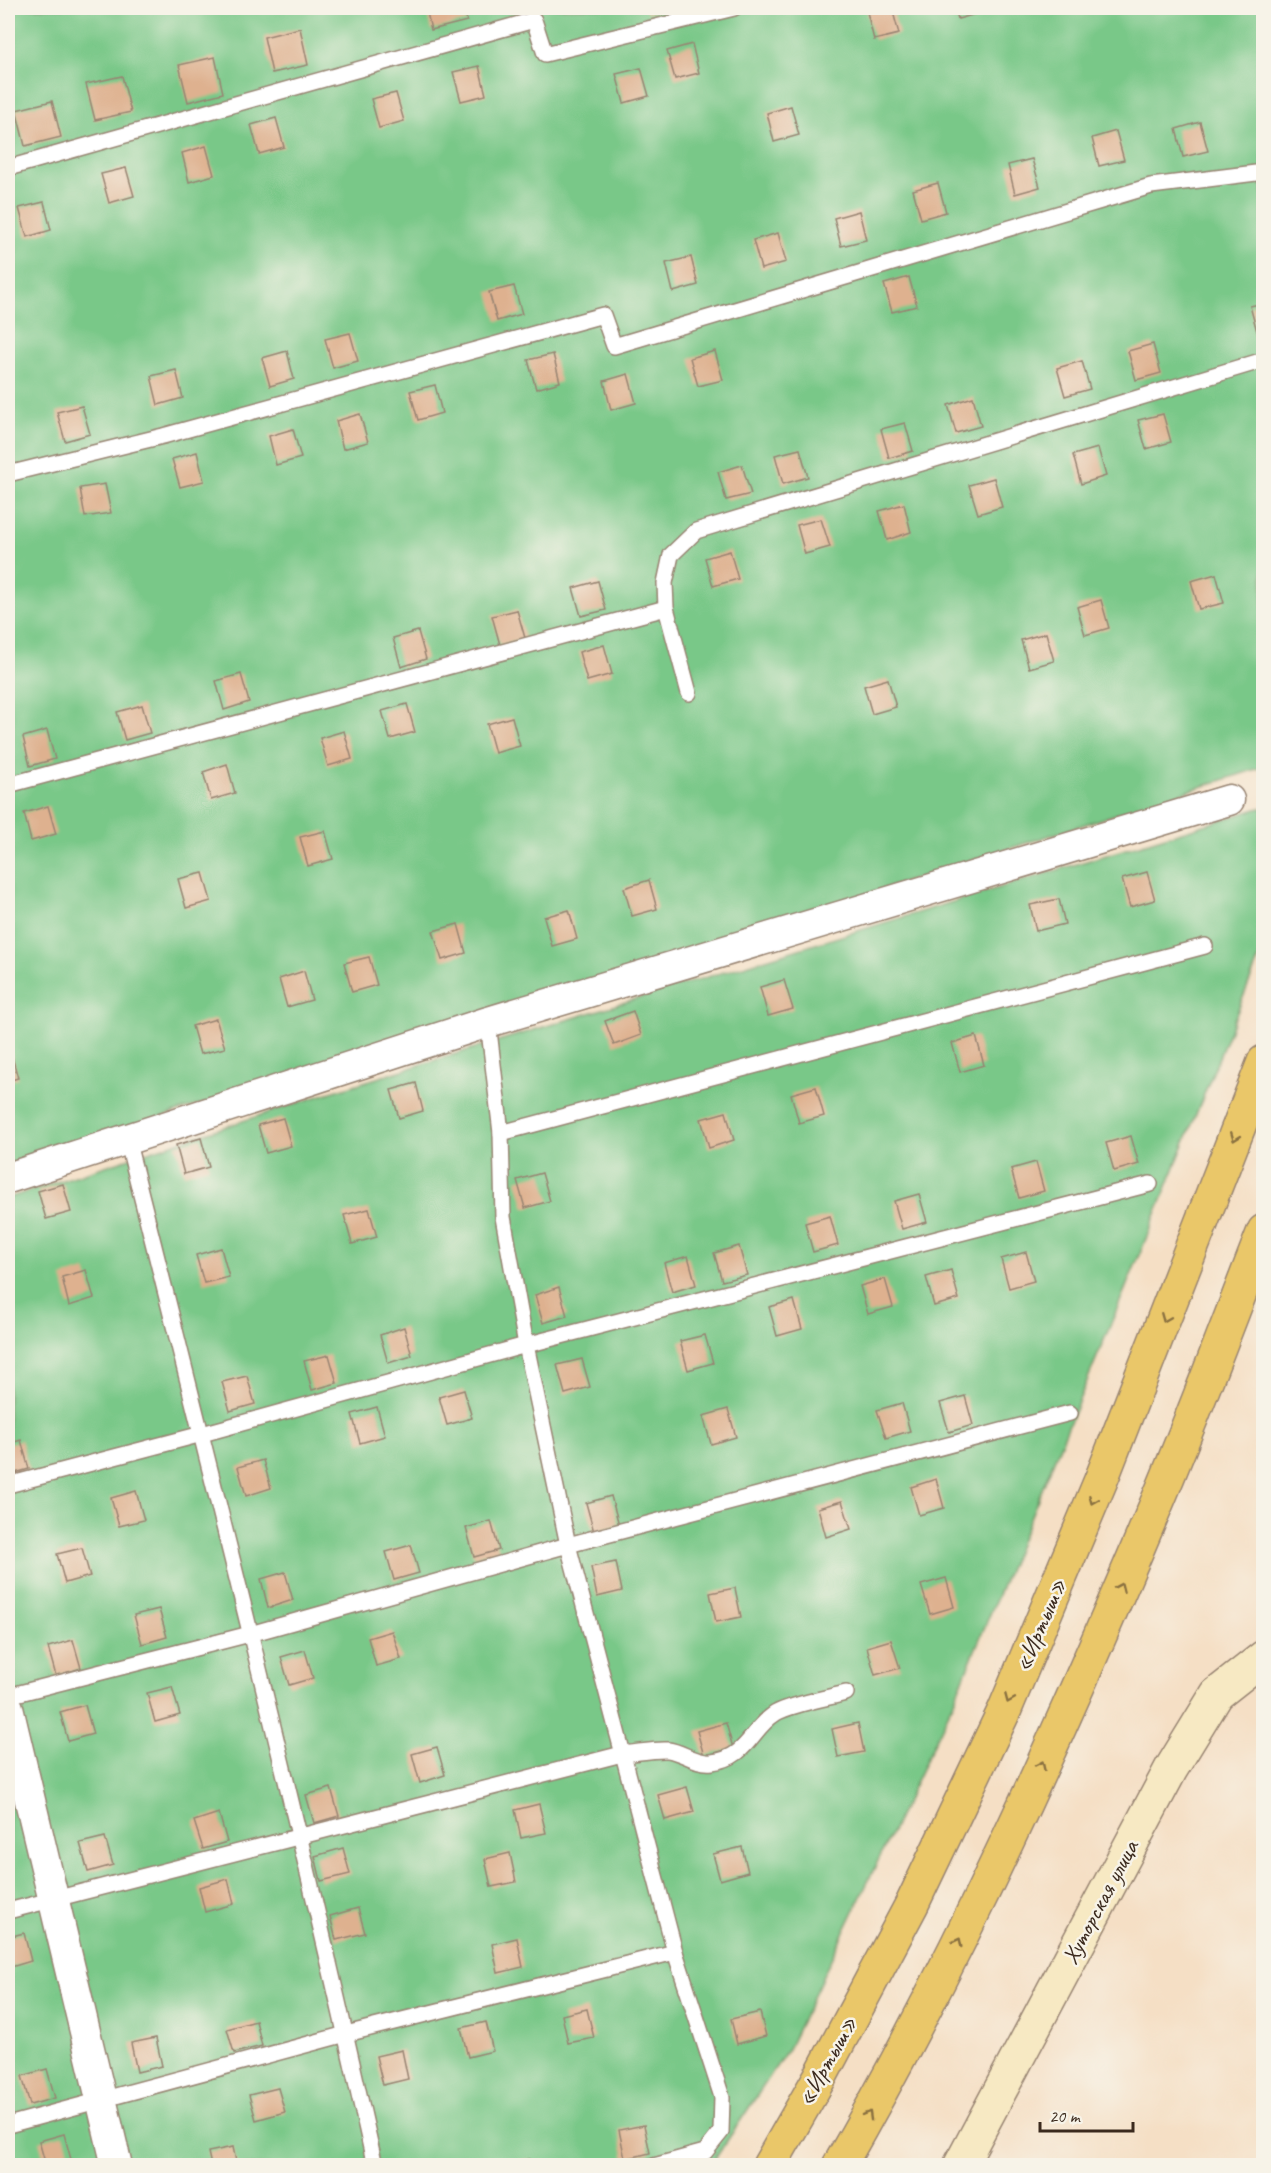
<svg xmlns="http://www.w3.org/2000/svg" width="1271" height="2173" viewBox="0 0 1271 2173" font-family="Caveat,sans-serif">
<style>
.green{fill:#79c888;stroke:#5a7953;stroke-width:1.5}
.building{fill:#deb18f}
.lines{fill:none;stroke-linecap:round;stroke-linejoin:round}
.lane-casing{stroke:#988472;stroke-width:18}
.street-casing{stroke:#988472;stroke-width:33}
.secondary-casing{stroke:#988472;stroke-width:36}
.highway-casing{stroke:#988472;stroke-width:36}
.lane{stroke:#fff;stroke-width:15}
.street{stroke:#fff;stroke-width:30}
.secondary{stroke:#f7e9c3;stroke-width:33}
.highway{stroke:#eac769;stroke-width:33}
.oneway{stroke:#8a7140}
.labels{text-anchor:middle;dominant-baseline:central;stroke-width:5;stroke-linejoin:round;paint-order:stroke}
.street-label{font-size:24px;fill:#3b2a1e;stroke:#f7f3e8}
</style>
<rect width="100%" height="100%" fill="#f7f3e8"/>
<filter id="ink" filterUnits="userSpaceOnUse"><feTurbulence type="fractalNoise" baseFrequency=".0167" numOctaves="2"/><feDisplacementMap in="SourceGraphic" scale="12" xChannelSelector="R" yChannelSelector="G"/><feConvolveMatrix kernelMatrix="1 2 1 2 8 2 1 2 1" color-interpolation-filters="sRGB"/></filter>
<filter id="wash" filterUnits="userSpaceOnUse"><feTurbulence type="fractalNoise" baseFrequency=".008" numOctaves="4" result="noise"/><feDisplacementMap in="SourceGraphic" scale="24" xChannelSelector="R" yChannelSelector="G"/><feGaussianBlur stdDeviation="1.35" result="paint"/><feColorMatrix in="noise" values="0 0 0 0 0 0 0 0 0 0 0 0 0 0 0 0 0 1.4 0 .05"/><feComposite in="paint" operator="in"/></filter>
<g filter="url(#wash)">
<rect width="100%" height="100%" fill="#f5dfc5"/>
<g class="green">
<path d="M8,8H1263V767L756,930L8,1165Z"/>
<path d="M1260,808H1263V948L1139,1256L951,1708L788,2049L711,2165L8,2166V1198L328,1093Z"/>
</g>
<g id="blocks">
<g class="building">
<path d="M426,8H464L467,21L431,30Z"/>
<path d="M646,8H666L647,13Z"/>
<path d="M883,8H892L899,34L874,40L867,12Z"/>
<path d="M955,8H982L983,12L958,19Z"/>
<path d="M300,28L308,65L272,73L264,37Z"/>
<path d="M692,44L699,73L675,79L667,51Z"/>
<path d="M215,57L223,93L188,102L179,65Z"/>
<path d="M479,66L486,95L461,101L453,72Z"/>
<path d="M641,68L649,96L624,103L616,74Z"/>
<path d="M122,76L131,112L95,120L86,84Z"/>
<path d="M396,93L404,121L379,128L371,99Z"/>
<path d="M52,101L61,137L25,146L16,110Z"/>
<path d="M791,106L799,135L774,142L767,113Z"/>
<path d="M276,118L284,147L259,154L251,125Z"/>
<path d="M1200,122L1208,151L1183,157L1176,129Z"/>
<path d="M1116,131L1124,160L1099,166L1092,138Z"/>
<path d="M206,146L214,175L189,182L182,153Z"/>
<path d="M1032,159L1040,187L1015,194L1008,165Z"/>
<path d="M126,168L134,196L109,203L101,174Z"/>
<path d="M938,183L946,212L921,219L913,190Z"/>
<path d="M44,202L51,230L27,237L19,208Z"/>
<path d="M859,211L866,240L841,246L834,218Z"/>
<path d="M778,233L786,262L761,269L753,240Z"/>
<path d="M691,257L698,285L673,292L666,263Z"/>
<path d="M909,277L917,306L892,312L884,284Z"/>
<path d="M514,286L522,314L497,321L489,292Z"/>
<path d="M1264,303V333L1258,335L1250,306Z"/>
<path d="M350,333L358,361L333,368L325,339Z"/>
<path d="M1153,344L1161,373L1136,380L1128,351Z"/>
<path d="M287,351L294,379L270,386L262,358Z"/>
<path d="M715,351L723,380L698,386L690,358Z"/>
<path d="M553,354L560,382L536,389L528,360Z"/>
<path d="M1082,361L1090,389L1065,396L1057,368Z"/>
<path d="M176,370L183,398L158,405L151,376Z"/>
<path d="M628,374L636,403L611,410L604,381Z"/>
<path d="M435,385L442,413L418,420L410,391Z"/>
<path d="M973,397L981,426L956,433L948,405Z"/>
<path d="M82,406L90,434L65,441L57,412Z"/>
<path d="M360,414L368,442L343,449L336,421Z"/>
<path d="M1163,414L1171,442L1146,449L1138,420Z"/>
<path d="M905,423L913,451L889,458L881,429Z"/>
<path d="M293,429L301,458L276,465L269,436Z"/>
<path d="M1098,448L1106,476L1081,484L1073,455Z"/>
<path d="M800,449L808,477L783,484L775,455Z"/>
<path d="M197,452L204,481L180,487L172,459Z"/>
<path d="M742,465L751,494L726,500L718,472Z"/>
<path d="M994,478L1002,507L978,514L969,485Z"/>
<path d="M105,484L111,513L85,517L80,488Z"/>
<path d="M904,504L911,532L887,540L879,511Z"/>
<path d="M821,519L830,547L805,554L797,525Z"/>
<path d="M730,551L738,579L713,586L705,558Z"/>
<path d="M1216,574L1224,603L1199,609L1191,581Z"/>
<path d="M598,581L606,610L581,616L573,588Z"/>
<path d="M1101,600L1109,628L1085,635L1077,607Z"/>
<path d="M517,610L525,638L500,645L492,616Z"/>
<path d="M418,631L426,659L401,667L393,638Z"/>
<path d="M1046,633L1054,661L1029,668L1021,640Z"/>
<path d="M604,645L612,674L587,681L579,652Z"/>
<path d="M241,674L249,702L224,710L216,681Z"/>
<path d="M888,679L896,707L872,714L864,686Z"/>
<path d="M407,704L415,732L390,739L382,711Z"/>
<path d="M142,705L150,733L125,740L117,712Z"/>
<path d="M512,717L520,746L495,753L487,724Z"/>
<path d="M47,730L55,759L30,766L23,737Z"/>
<path d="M344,731L352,759L328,766L320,738Z"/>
<path d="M227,764L235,793L211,800L203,772Z"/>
<path d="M48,806L56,834L31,841L24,813Z"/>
<path d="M325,831L333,859L308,866L300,837Z"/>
<path d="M1147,872L1155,900L1130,907L1122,879Z"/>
<path d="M203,873L211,901L186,908L178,879Z"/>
<path d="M649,880L657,909L632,916L624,888Z"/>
<path d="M1059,899L1065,924L1036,931L1030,905Z"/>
<path d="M569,910L577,939L552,946L544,917Z"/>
<path d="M458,924L466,953L442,960L433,931Z"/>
<path d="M369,957L377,985L352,992L344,963Z"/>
<path d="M304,971L312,1000L287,1007L279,979Z"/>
<path d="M784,980L793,1009L768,1016L760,987Z"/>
<path d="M633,1011L641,1035L614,1045L605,1021Z"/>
<path d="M216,1019L225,1048L200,1054L192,1026Z"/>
<path d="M976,1036L984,1065L960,1072L952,1043Z"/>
<path d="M8,1050H10L18,1078L8,1081Z"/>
<path d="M416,1083L423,1111L399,1118L391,1090Z"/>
<path d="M816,1087L824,1116L799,1123L791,1094Z"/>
<path d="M726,1112L734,1140L709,1148L701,1119Z"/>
<path d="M283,1118L291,1146L266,1153L258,1125Z"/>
<path d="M1131,1136L1139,1164L1114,1171L1106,1143Z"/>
<path d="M201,1138L209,1167L184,1174L176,1145Z"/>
<path d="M1036,1162L1044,1191L1019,1198L1011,1169Z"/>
<path d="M542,1173L550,1201L525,1208L517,1180Z"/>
<path d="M63,1184L71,1212L46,1219L38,1191Z"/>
<path d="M919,1194L927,1222L902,1229L894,1201Z"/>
<path d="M369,1209L377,1237L352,1244L344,1215Z"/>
<path d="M830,1216L838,1245L813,1252L805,1223Z"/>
<path d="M739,1246L747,1275L722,1281L714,1253Z"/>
<path d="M221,1248L229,1277L204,1283L196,1255Z"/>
<path d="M1026,1252L1034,1281L1009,1288L1001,1259Z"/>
<path d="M688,1256L696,1285L672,1292L664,1263Z"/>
<path d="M86,1270L94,1298L69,1306L62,1277Z"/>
<path d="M951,1270L959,1299L934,1306L926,1277Z"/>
<path d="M885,1279L893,1307L868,1314L860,1286Z"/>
<path d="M559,1287L567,1316L543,1323L535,1295Z"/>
<path d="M794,1300L802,1329L777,1336L769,1307Z"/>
<path d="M404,1327L412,1356L388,1363L380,1335Z"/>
<path d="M705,1335L713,1363L688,1370L680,1341Z"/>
<path d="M329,1355L337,1383L312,1390L304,1361Z"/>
<path d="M582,1359L590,1387L565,1394L557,1365Z"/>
<path d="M247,1376L255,1404L230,1411L222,1382Z"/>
<path d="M464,1390L472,1418L447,1425L439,1397Z"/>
<path d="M965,1396L973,1425L949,1432L940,1403Z"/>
<path d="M902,1403L910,1431L886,1438L877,1410Z"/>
<path d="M377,1407L385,1436L360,1443L352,1414Z"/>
<path d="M728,1409L736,1437L711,1444L703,1416Z"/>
<path d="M21,1440L29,1469L8,1475V1444Z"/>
<path d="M263,1460L271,1488L246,1496L238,1467Z"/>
<path d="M936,1479L944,1508L919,1515L911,1487Z"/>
<path d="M136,1491L144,1520L119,1526L111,1498Z"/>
<path d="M611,1496L619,1525L594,1532L586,1503Z"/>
<path d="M842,1501L851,1529L826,1537L818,1508Z"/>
<path d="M491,1521L499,1550L474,1557L466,1528Z"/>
<path d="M411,1545L419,1573L394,1580L386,1552Z"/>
<path d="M82,1548L90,1576L65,1583L57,1554Z"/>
<path d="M616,1562L622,1591L597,1597L591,1567Z"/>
<path d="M285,1572L293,1600L268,1608L261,1579Z"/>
<path d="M946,1578L954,1607L930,1614L921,1585Z"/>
<path d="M735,1588L741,1617L716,1622L710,1593Z"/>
<path d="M159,1609L167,1637L142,1644L134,1615Z"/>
<path d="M392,1631L401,1659L376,1666L368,1638Z"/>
<path d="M73,1640L81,1668L56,1676L48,1647Z"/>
<path d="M891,1640L900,1668L875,1675L867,1647Z"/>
<path d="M305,1650L313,1678L289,1685L281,1657Z"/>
<path d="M172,1687L180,1715L155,1722L147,1693Z"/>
<path d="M85,1705L93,1734L68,1741L60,1712Z"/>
<path d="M726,1723L733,1748L704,1756L697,1731Z"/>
<path d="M858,1723L864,1752L838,1757L832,1729Z"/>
<path d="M437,1747L445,1775L420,1783L412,1754Z"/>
<path d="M687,1787L694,1812L665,1820L658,1795Z"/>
<path d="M331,1788L339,1816L314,1823L306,1795Z"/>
<path d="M539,1804L546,1833L521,1838L515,1810Z"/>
<path d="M219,1813L227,1842L203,1849L194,1821Z"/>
<path d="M105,1837L113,1865L88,1872L80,1843Z"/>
<path d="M742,1847L748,1872L720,1880L713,1854Z"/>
<path d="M343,1848L350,1874L321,1881L315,1856Z"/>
<path d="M510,1853L516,1882L491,1887L485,1859Z"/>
<path d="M228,1879L234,1904L205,1912L199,1887Z"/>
<path d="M358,1908L365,1933L336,1940L330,1916Z"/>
<path d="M24,1933L31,1961L8,1968V1937Z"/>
<path d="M517,1938L523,1967L498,1973L492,1944Z"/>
<path d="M587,2009L594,2038L568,2043L562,2015Z"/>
<path d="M760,2012L766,2036L737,2044L731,2019Z"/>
<path d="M256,2021L262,2046L234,2053L227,2029Z"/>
<path d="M486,2022L493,2051L468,2057L461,2028Z"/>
<path d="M156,2038L162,2066L137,2072L131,2043Z"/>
<path d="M402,2050L408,2079L383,2085L376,2056Z"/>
<path d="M47,2069L55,2098L30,2105L22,2076Z"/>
<path d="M278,2088L285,2112L256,2120L249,2095Z"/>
<path d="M644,2125L650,2153L625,2159L619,2130Z"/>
<path d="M64,2134L72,2163L62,2166H46L39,2141Z"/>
<path d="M233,2147L237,2166H211L208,2152Z"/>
<path d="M529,2159L530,2166H503V2164Z"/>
</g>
</g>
</g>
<g filter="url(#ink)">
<use href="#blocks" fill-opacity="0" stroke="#988472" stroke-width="1.5"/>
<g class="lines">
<g class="lane-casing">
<g id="lane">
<path d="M8,168L534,20L545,54L734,8"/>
<path d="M8,474L163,436L603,315L614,346L1151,186L1264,172"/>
<path d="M689,693L666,608L665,583L671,555L696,531L1264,360"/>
<path d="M8,785L666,608"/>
<path d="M488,1022L501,1133L503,1217L526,1345L568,1545L675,1952L722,2097L721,2132L705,2152L654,2166"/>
<path d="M501,1133L1205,946"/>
<path d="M127,1139C213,1480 299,1822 375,2166"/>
<path d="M8,1485L202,1434L526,1345L1150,1184"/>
<path d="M8,1696L250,1634L568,1545L1070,1413"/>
<path d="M8,1911L622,1754C637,1753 654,1749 668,1750C683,1752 696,1764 712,1762C748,1758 751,1728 776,1713C792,1704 827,1698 846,1693"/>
<path d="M8,2125L346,2034L675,1952"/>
</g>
</g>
<g class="street-casing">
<g id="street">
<path d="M8,1178L488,1022L1229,800"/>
<path d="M8,1708L117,2166"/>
</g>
</g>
<g class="secondary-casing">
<path id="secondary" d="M960,2166L1171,1769L1217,1694L1264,1657"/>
</g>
<g class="highway-casing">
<g id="highway">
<path d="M769,2166L820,2077L912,1904L1005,1709L1101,1480L1264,1062"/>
<path d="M839,2166C961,1954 1061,1730 1156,1505C1194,1415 1228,1323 1264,1231"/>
</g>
</g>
<use href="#lane" class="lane"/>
<use href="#street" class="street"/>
<use href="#secondary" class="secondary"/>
<use href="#highway" class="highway"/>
</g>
<defs><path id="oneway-chevron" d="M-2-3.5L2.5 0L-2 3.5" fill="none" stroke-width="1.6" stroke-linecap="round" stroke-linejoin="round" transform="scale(1.5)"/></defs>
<g class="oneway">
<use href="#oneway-chevron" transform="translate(1235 1137) rotate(111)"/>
<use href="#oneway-chevron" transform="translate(1165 1318) rotate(112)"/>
<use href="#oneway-chevron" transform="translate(1093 1500) rotate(113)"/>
<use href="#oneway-chevron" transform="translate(1120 1587) rotate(-66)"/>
<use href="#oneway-chevron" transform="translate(1009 1699) rotate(113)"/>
<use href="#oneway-chevron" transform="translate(1041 1765) rotate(-65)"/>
<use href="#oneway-chevron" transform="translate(958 1942) rotate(-63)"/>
<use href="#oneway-chevron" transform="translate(868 2115) rotate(-60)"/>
</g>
</g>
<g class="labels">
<g class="street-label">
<text transform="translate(1040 1625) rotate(-67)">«Иртыш»</text>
<text transform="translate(1100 1902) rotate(-62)">Хуторская улица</text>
<text transform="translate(827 2061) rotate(-61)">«Иртыш»</text>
</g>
</g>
<rect width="1271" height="2173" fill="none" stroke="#f7f3e8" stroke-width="30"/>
<path d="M1040 2122v9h93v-9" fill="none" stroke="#3b2a1e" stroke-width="3"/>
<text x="1049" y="2122" font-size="18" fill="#3b2a1e" stroke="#f7f3e8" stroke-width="4.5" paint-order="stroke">20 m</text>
</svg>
